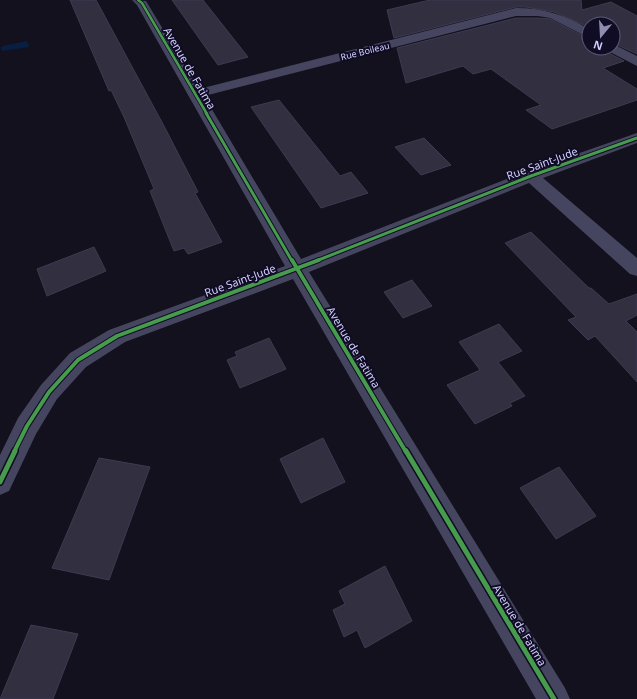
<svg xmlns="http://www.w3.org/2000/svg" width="637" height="699" viewBox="0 0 637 699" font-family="'Noto Sans',sans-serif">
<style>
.water{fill:#091f41}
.building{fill:#312f40;stroke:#3e3b52}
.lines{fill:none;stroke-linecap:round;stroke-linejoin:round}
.minor{fill:#45455f;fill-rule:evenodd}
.cycleway-far3-casing{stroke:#0f0c23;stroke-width:4}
.cycleway-far2-casing{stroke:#0f0c23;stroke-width:5}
.cycleway-far1-casing{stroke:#0f0c23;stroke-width:6}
.cycleway-casing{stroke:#0f0c23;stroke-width:8}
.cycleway-far3{stroke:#469c4c;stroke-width:2.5}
.cycleway-far2{stroke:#469c4c;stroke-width:3}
.cycleway-far1{stroke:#469c4c;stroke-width:4}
.cycleway{stroke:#469c4c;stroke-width:5}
.labels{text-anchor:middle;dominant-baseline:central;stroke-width:4;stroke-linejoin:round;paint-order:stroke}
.far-street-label{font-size:9px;fill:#d2ceff;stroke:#0f0c23}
.street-label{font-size:11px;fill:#d2ceff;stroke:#0f0c23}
</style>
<rect width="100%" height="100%" fill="#13111e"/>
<path class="water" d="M27,41L29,47L2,51L1,47L3,46Z"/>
<g class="building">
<path d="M70,0H96L164,126L198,192L195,193L222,242L188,254L184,248L174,251L150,191L154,189L124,117L111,90L109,91Z"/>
<path d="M172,0H203L248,57L218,65Z"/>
<path d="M430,0H581L582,10L611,2L637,16V54L613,43V24H589V27L554,12L526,7H516L394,38L387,10Z"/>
<path d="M516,18H538L550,19L589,39V48H606L607,52L624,61L603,68L637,89V100L552,129L526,110L541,105L491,69L473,74L463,66L406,83L397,48Z"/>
<path d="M279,100L340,176L351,172L368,193L321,208L251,107Z"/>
<path d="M424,138L451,165L421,175L395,147Z"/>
<path d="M531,232L589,288H591L609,304L637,294V315L626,321L637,332V382L595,336L588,340L568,320L576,317L505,243Z"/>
<path d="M94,247L106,271L47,296L37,269Z"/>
<path d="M412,280L432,306L403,318L384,292Z"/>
<path d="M499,324L522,351L498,362L525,396L510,403L512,406L475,424L447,385L480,370L459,342Z"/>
<path d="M269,338L286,369L240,388L227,360L237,356L235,352Z"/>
<path d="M323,438L345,482L301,503L280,459Z"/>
<path d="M99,458L150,467L109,580L52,568Z"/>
<path d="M559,467L596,516L556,539L520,488Z"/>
<path d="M385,566L412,621L365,648L357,630L344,637L333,610L345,604L339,591Z"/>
<path d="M31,625L78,634L53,699H0Z"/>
</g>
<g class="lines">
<g class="minor">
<path d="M132,0L146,1L199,89L516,8C544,8 565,15 589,29V38L550,18L538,16H516L204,96L301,259L525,172L637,133V143L543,178L637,258V276L630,274L529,183L309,272L565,688L570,699H536L293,279L125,342L86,367L57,399L36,434L9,491L0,495V455L18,418L41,385L70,353L109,330L285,266L137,5Z"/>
<path d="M613,44L637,56V66L608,51L607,48H613Z"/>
</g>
<g class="cycleway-far3-casing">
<path id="cycleway-far3" d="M138,0L142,3L207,114"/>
</g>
<g class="cycleway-far2-casing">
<g id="cycleway-far2">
<path d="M206,113L292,261"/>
<path d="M316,261L531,176L637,138"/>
</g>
</g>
<g class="cycleway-far1-casing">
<g id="cycleway-far1">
<path d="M292,260L406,452"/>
<path d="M14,452L27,426L49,392L78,360L117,336L319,260"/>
</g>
</g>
<g class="cycleway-casing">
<g id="cycleway">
<path d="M406,451L554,699"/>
<path d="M0,482L15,451"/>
</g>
</g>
<use href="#cycleway-far3" class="cycleway-far3"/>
<use href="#cycleway-far2" class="cycleway-far2"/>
<use href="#cycleway-far1" class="cycleway-far1"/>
<use href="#cycleway" class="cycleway"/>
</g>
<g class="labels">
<g class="far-street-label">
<text transform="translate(365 51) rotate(-14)">Rue Boileau</text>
</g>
<g class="street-label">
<text transform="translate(190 68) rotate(60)">Avenue de Fatima</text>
<text transform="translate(542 163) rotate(-20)">Rue Saint-Jude</text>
<text transform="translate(240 280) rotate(-20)">Rue Saint-Jude</text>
<text transform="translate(354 347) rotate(59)">Avenue de Fatima</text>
<text transform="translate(520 625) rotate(59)">Avenue de Fatima</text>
</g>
</g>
<g transform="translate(601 36) rotate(198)"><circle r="19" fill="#0f0c23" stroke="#5d5a7b"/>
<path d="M0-3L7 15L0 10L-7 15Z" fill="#8f8cb0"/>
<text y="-6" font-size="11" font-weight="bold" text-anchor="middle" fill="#d2ceff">N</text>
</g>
</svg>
